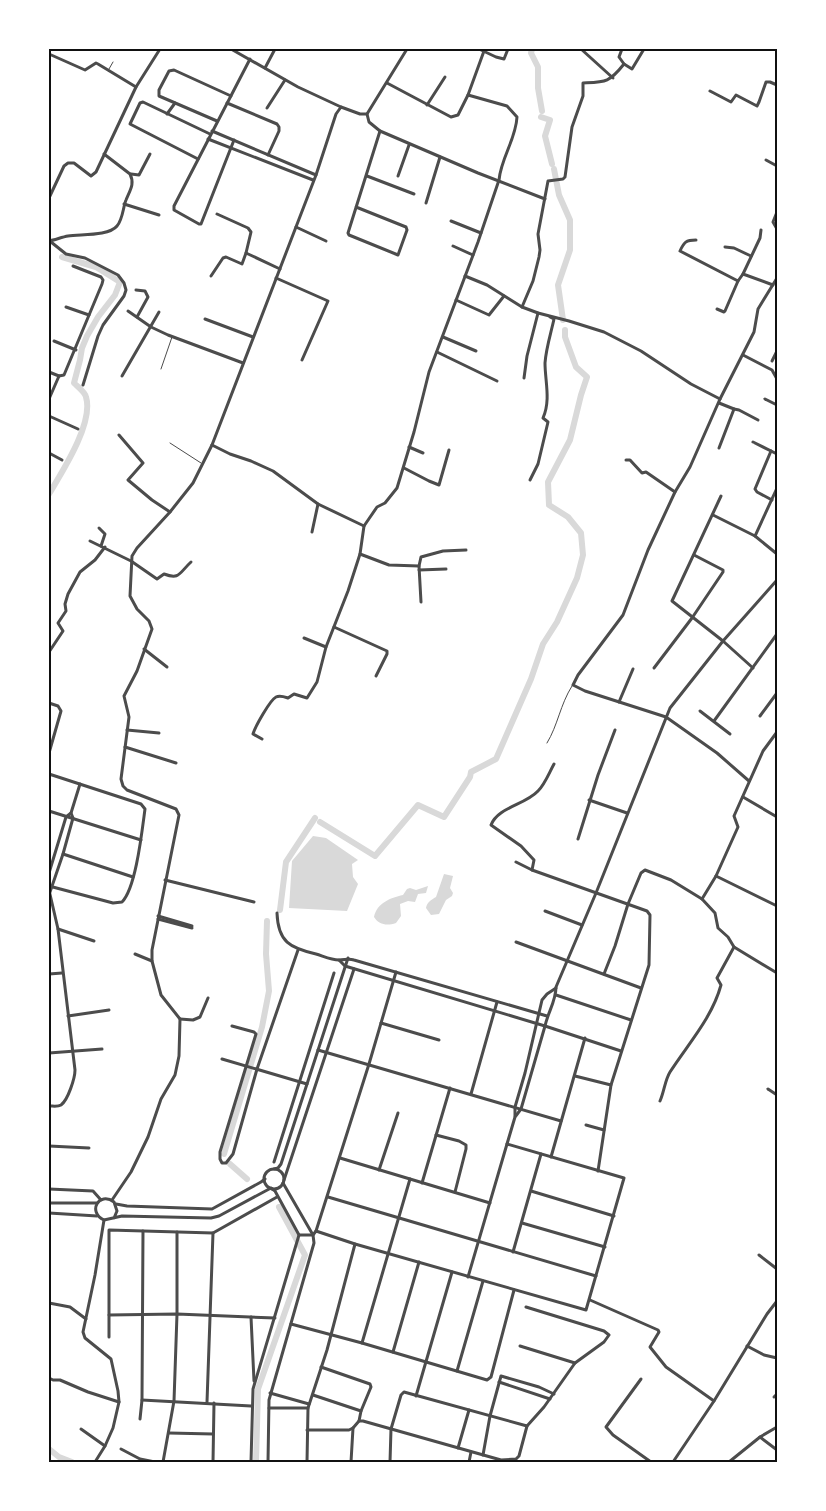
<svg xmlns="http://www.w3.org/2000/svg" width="826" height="1511" viewBox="0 0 826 1511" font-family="Bitter,serif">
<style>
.water{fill:#d9d9d9}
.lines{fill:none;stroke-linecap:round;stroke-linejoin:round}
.canal{stroke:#d9d9d9;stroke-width:6}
.service{stroke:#4c4c4c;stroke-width:1}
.minor{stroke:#4c4c4c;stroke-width:3}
.neatline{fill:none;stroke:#111;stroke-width:2}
</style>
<rect width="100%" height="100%" fill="#fff"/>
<g class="water">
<path d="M313,836L326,838L358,860L352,864L353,877L358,884L347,911L289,908L292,861Z"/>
<path d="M444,874L453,876L450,888L453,893L452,896L446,900L439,914L431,915L426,908C427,902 431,900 436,897Z"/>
<path d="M428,886L426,893L418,894L415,902L408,901L400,904L401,916L396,923C387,926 379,925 374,917C377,903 390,898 403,895L407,889L410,888L416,890Z"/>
</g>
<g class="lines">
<g class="canal">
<path d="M532,49L531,53L538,67V88L542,111"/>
<path d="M541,117L550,120L545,136L552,164"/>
<path d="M554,169L559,195L570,220V250L558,285L563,320"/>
<path d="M49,494C62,472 94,423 86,397C85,392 78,387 74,383L80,360L82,348L87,336L98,317L115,295L120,282L96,267L62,257"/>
<path d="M320,822L375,856L418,805L444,817L470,777L471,772L496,759L531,679L543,644L557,622L577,578L583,555L581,533L568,517L549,505L548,482L570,440L581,395L587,377L576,367L565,337V330"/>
<path d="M280,910L286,862L315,818"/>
<path d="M224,1154L262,1027L269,991L266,954L267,921"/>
<path d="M230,1164L247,1179"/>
<path d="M49,1449L59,1457L72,1462"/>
<path d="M256,1462L258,1389L305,1255L279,1207"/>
</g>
<g class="service">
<path d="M109,69L113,62"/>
<path d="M161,369L172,337"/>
<path d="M170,443L201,463"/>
<path d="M547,743C558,725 560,705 572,686"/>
</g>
<g class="minor">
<path d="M231,49L298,87L341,107"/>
<path d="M479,49L496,57L504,59L508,49"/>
<path d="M581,49L613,78"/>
<path d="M622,49L619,57L624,64L632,69L644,49"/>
<path d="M49,54L85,70L96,63L98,64L136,87"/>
<path d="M265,68L275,49"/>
<path d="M710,91L731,102L736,95L757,106L759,102L766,82H770L777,85"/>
<path d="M468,95L484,51"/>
<path d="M227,103L277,124L279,127V131L268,155"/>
<path d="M427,105L445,77"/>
<path d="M267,108L285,80"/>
<path d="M167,114L175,103"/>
<path d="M367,114L369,122L380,131L478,173L545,199"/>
<path d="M217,121L159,96V90L169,71L174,70L231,96"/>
<path d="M212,131L316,175"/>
<path d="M208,139L313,180"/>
<path d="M234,140L201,224H199L174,210V206L250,59"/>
<path d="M198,159L130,124L140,103L143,102L210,134"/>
<path d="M766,160L777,166"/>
<path d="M131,174L139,175L150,154"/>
<path d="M367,176L414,194"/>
<path d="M398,176L409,145"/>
<path d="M49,198L64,166L68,163H74L91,176L96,172L136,87L160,49"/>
<path d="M426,203L440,157"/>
<path d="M124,204L159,215"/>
<path d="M356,207L406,227L407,230L398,255L349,235L348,233L380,131"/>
<path d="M777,212L773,222L777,229"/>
<path d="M217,214L248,228L251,232L246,253L280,269"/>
<path d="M451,221L481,233"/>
<path d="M296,227L326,241"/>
<path d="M761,230L760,238L743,274L773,285"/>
<path d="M696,240C686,240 684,242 680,251L738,281L743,274"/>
<path d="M49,241C55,240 62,237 68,236C81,234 109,236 117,226C123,219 123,207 126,200C130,190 135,184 130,174L104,154"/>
<path d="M51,242L66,254L85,258L118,275L124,283L126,290L124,296L103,325L98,336L83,385"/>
<path d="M453,246L473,255"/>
<path d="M725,247L734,248L751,256"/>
<path d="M211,276L223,258L226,257L242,264L246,253"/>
<path d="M465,276L487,285L522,307L538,313L569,321L604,332L641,351L691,384L720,399"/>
<path d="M276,278L328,301L302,360"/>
<path d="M136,290L145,291L148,297L137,317"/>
<path d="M456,300L489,315L504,296"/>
<path d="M66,307L89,315"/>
<path d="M522,307L533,281L539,257L540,250L538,234L548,181L563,179L565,177L572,127L583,96V83C605,82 609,83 624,64"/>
<path d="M717,309L724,312L725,311L738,281"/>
<path d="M128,311L151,327L168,335L243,363"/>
<path d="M205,319L253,337"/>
<path d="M443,337L476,351"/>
<path d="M54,341L76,350"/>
<path d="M437,352L497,381"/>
<path d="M743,355L772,370L777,379"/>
<path d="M772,361L777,351"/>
<path d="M49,372L59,376L64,375L102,284L103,280L101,277L73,266"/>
<path d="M122,376L159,312"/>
<path d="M524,378L527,356L538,313"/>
<path d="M49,399L59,376"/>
<path d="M765,399L777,405"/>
<path d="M719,403L734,409L719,448"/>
<path d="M734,409L739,410L758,420"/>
<path d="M49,416L78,429"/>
<path d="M119,435L143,463L128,480L152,500L170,512"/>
<path d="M753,442L777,454"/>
<path d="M212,445L230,454L251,461L273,471L318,504L364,526"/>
<path d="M409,447L423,453"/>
<path d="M771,451L755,489L757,492L772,500"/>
<path d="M49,453L62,460"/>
<path d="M626,460H630L642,473L646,472L675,492"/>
<path d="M404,468L429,481L439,485L449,450"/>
<path d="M530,480L538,464L548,422L543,418C551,400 545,381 545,363C546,348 551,333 554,319L550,317"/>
<path d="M721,496L672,601L723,641L753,668"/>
<path d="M713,515L755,536L777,488"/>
<path d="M99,528L105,534L101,546"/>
<path d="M312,532L318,504"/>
<path d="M755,536L777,554"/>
<path d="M90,541L131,561L157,579L164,574C180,580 179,573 191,562"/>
<path d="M360,554L389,565L419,566L421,557L443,551L466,550"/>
<path d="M419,566L421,602"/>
<path d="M419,570L446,569"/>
<path d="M334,627L387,651V654L376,676"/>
<path d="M304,638L326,647"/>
<path d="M144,649L167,667"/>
<path d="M49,652L63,631L58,623L66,611L65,604L68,594L80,572L95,560L105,547"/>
<path d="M654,668L692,618L723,572V570L694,555"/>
<path d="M619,702L633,669"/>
<path d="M49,703L58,706L61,711L49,753"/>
<path d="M700,711L730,734"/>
<path d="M760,716L777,693"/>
<path d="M714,721L777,634"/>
<path d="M127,730L159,733"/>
<path d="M262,739L253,734C255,727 270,700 276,697C280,695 285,697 288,698L294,694L307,698L317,682L326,647L348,591L360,554L364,526L377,507L385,503L397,488L414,432L429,372L478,242L499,180C501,158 516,139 517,117L507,106L468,95L458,115L451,117L387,83"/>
<path d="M125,747L176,763"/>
<path d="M49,774L141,804L145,809C142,831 136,888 122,902L113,903L49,886"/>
<path d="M749,781L717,753L666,717L585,691L573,685L578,675L623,615L648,550L675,492L690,467L720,399L754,332L758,309L777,278"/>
<path d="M743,797L777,817"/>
<path d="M589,800L627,813"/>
<path d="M49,811L141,840"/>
<path d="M578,839L598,775L615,730"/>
<path d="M63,854L133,877"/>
<path d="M516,862L532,870L647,911L650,915L649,965L611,1085L598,1171"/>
<path d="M532,870L534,860L521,846L491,825C498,807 525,805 538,791C545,784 549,773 554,764"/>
<path d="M49,873L66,817L71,813"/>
<path d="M716,876L777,906"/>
<path d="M165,880L254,902"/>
<path d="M49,890L58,929L75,1070C75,1078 68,1100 61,1105C58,1107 53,1106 49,1106"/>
<path d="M50,892L63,854L73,818L71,813L80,784"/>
<path d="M702,899L716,876L738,827L734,816L763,751L777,732"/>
<path d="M545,911L582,925"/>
<path d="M277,913C278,942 290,948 316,954C323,956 331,960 339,960C345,960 348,958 354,960L547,1016"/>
<path d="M158,916L192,926"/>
<path d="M158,919L192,928"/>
<path d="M58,929L94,941"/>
<path d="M516,942L641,988"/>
<path d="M135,954L152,961"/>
<path d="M339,960L345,966L545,1026C548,1012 556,1001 556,987L596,893L670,708L723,641L777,580"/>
<path d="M49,974L62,973"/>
<path d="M604,974L615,946L628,904L641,873L645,870L671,880L702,899L715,913L718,928L728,937L734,947L777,973"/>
<path d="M556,995L631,1020"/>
<path d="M68,1016L109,1010"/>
<path d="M180,1019L193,1020L200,1017L208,998"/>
<path d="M381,1023L439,1040"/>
<path d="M232,1026L254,1032L256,1034L220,1152V1159L222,1163H226L233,1154L257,1069L298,950"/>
<path d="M318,1050L561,1121"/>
<path d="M49,1053L102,1049"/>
<path d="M222,1059L307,1084"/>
<path d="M575,1076L611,1085"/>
<path d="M768,1089L777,1095"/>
<path d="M471,1094L497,1002"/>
<path d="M660,1101C664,1092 665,1080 670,1072C688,1044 712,1018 721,985L717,978L734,947"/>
<path d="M515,1116V1107L525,1073L542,1000L547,994L556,988"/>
<path d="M586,1125L604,1130"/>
<path d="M436,1135L459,1141L466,1145V1149L455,1192"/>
<path d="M49,1146L89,1148"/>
<path d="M551,1157L585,1038"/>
<path d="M340,1158L490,1203"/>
<path d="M274,1162L334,973"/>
<path d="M274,1169L278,1168L281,1164L348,958"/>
<circle cx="274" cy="1179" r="10"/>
<path d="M379,1170L398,1113"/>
<path d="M284,1180L354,969"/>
<path d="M422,1183L450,1088"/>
<path d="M49,1189L93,1191L101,1200"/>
<path d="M531,1191L614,1216"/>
<path d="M328,1197L596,1276"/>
<path d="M112,1200L131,1172L148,1137L161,1099L175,1075L179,1056L180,1019L161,995L152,961V950L179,815L176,809L127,790L123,786L121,779L129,717L124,696L137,671L152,629L149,621L137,609L130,596L132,556L137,548L170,512L193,483L212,445L316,175L336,114L341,107L360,114H367L407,49"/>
<path d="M49,1203H97"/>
<path d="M116,1204L127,1206L212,1209L261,1182L265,1179"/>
<path d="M49,1213L97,1216"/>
<path d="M114,1218L117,1211L114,1202C99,1191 87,1212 104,1220L122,1216L211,1218L219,1216L271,1188L275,1191L299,1235L253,1389L251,1462"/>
<path d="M522,1223L605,1247"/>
<path d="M316,1231L369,1064L396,972"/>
<path d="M299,1235H313L316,1231L355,1244L586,1310L624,1178L507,1144"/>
<path d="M513,1252L541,1154"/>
<path d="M759,1255L777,1269"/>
<path d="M468,1277L507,1144L515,1117L521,1109L545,1026L621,1051"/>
<path d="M590,1300L658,1330L659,1332L650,1347L666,1367L714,1401"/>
<path d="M49,1303L70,1307L86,1319"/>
<path d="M109,1315L177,1314L275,1318"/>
<path d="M251,1317L254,1381"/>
<path d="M291,1324L362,1343L487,1380L491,1377L514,1290"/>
<path d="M109,1337V1230L213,1233L277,1197"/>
<path d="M362,1343L410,1179"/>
<path d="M520,1346L575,1363"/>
<path d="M747,1346L764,1355L777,1358"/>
<path d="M393,1352L419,1262"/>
<path d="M321,1367L370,1384L371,1387L361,1411"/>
<path d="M457,1371L483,1281"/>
<path d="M49,1378L53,1380H60L88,1392L119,1402"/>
<path d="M641,1379L606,1427L613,1435L651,1462"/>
<path d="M499,1382L550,1399"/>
<path d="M270,1393L309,1404"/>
<path d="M313,1395L361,1411L359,1421"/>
<path d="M416,1396L452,1272"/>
<path d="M774,1397L777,1394"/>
<path d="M142,1400L251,1406"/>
<path d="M207,1402L213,1233"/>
<path d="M269,1408H308"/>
<path d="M140,1419L142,1400L143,1231"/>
<path d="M81,1429L105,1446"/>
<path d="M307,1430H349L353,1428L359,1421H363L501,1460L516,1459L519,1456L527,1426L544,1407L575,1363L604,1342L609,1335L604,1331L526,1307"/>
<path d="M169,1433L213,1434"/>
<path d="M760,1437L777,1450"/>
<path d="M458,1448L469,1410"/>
<path d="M121,1449L140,1459L155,1462"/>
<path d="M483,1455L490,1416L501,1376L539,1387L554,1394"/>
<path d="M95,1462L105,1446L113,1428L119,1402L118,1391L111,1359L85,1338L83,1332L95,1275L104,1220"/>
<path d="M163,1462L174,1401L177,1314V1232"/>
<path d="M213,1462L214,1403"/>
<path d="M268,1462L269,1400L314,1243L313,1235L283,1183"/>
<path d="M310,1462H307L308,1408L327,1350L355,1244"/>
<path d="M351,1462L353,1428"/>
<path d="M390,1462L391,1429L401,1395L404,1392L527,1426"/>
<path d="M469,1462L471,1452"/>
<path d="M673,1462L714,1401L767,1314L777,1301"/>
<path d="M729,1462L760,1437L777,1427"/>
</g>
</g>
<rect width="826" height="1511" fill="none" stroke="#ffffff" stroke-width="100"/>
<rect x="50" y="50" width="726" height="1411" class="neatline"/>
</svg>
